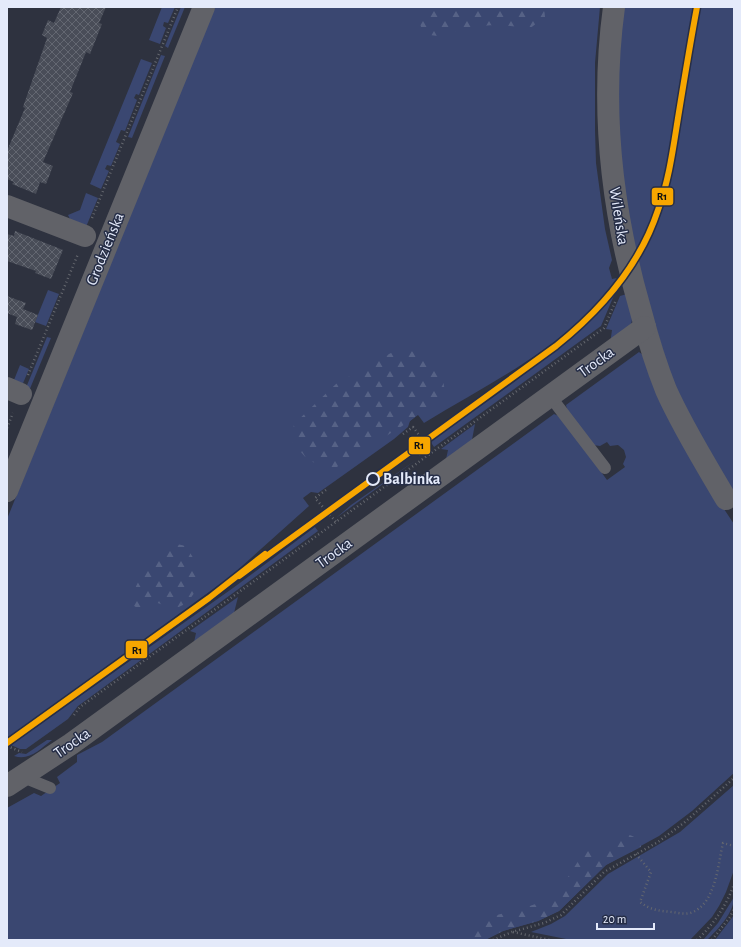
<svg xmlns="http://www.w3.org/2000/svg" width="741" height="947" viewBox="0 0 741 947" font-family="'Alegreya Sans',sans-serif">
<style>
.green{fill:#3a4771}
.forest{fill:url(#forest-firs)}
.building{fill:url(#building-cross-hatch)}
.lines{fill:none;stroke-linecap:round;stroke-linejoin:round}
.path{stroke:#65686f;stroke-width:2.5;stroke-dasharray:1 3;stroke-linecap:butt}
.service{stroke:#616268;stroke-width:12}
.minor{stroke:#616268;stroke-width:22}
.rail-1-casing{stroke:#262e47;stroke-width:9}
.rail-1{stroke:#f7a600;stroke-width:6}
.stop-dot{fill:#262e47;stroke:#e4eafa;stroke-width:2}
.labels{text-anchor:middle;dominant-baseline:central;stroke-width:3;stroke-linejoin:round;paint-order:stroke}
.street-label{font-size:16px;fill:#e4eafa;stroke:#262e47}
.stop-label{font-size:16px;font-weight:bold;fill:#e4eafa;stroke:#262e47;text-anchor:start}
.line-badge{stroke:#262e47;stroke-width:1.5}
.pale-badge-label{font-size:11px;text-anchor:middle;font-weight:bold;fill:#111}
</style>
<defs>
<pattern id="forest-firs" width="22" height="20" patternUnits="userSpaceOnUse"><rect width="22" height="20" fill="#3a4771"/><path d="M5 1l3.5 6h-7zM16 11l3.5 6h-7z" fill="#566286"/></pattern>
<pattern id="building-cross-hatch" width="8" height="8" patternUnits="userSpaceOnUse"><rect width="8" height="8" fill="#494d58"/><path d="M0 0l8 8M0 8l8-8" fill="none" stroke="#636771"/></pattern>
</defs>
<rect width="100%" height="100%" fill="#2e323f"/>
<g class="green">
<path d="M162,7H175L168,23L164,22L163,26L166,28L160,44L149,40Z"/>
<path d="M181,7H185L168,48L165,46Z"/>
<path d="M215,7H600L595,63V130L596,163L605,229L612,260L609,268L612,279L617,278C568,347 494,380 424,423L418,415L410,421L408,427L394,439L335,481L318,493L311,492L303,498L309,506L231,576L7,739V519Z"/>
<path d="M623,7H734V498L675,391L636,261L620,162L618,65Z"/>
<path d="M161,55L165,56L132,138L128,137Z"/>
<path d="M141,59L152,63L139,95L136,94L134,98L137,100L125,131L121,130L116,142L120,144L111,166L107,165L105,169L109,171L101,189L90,184Z"/>
<path d="M86,193L98,198L86,227H74L68,215L80,210Z"/>
<path d="M48,290L59,294L46,326L35,322Z"/>
<path d="M615,293L601,326L434,447L430,441C494,396 562,353 615,293Z"/>
<path d="M627,294C635,328 636,322 610,344L612,330L606,329L620,296Z"/>
<path d="M47,337L51,338L29,391L25,390Z"/>
<path d="M639,352L643,355L720,503L734,524V773L692,811L659,836L606,865L559,911L538,921L503,931L485,940H7V808L34,793L41,796L60,783L57,777L77,762V755L102,742L554,414L561,417L607,480L625,467L623,464L626,457L624,450L618,445L610,446L607,442L600,446L593,445L568,413L566,405Z"/>
<path d="M20,365L29,369L21,388L14,380Z"/>
<path d="M475,424L471,445L445,464L448,450L441,449Z"/>
<path d="M416,460L336,518L351,505Z"/>
<path d="M315,527L318,531L78,706L68,719L26,749H20L11,745L233,588Z"/>
<path d="M238,597L233,617L193,647L196,633L190,631Z"/>
<path d="M47,740H52C40,749 30,761 14,756L19,753L26,754Z"/>
<path d="M734,785V870L726,892L719,906L712,917L690,940H571L531,932L551,924L565,916L608,874L680,832Z"/>
<path d="M734,897C734,913 718,929 707,940H703L718,923Z"/>
<path d="M734,915V940H715Z"/>
</g>
<g class="forest">
<path d="M416,7H544L545,17L529,29C498,23 482,24 452,32C445,34 436,38 428,34C419,30 418,16 416,7Z"/>
<path d="M398,349L423,353L442,374L445,392L410,421L332,470L308,460L292,442L294,424L336,384Z"/>
<path d="M172,543L186,546L195,561L199,585C191,599 185,608 169,609C156,599 152,603 139,609L131,604C134,578 155,560 172,543Z"/>
<path d="M623,834C633,835 638,837 641,847L606,865L559,911L538,921L503,931L485,940H457C480,910 520,915 550,897C565,888 572,867 584,854C591,847 600,848 609,846C614,844 619,838 623,834Z"/>
</g>
<g class="building">
<path d="M61,7H106L99,23L102,24L90,54L86,52L70,92L73,93L43,162L53,166L46,184L40,182L36,194L12,184L14,182L7,179V151L25,108L23,107L47,38L42,35L48,20L54,23Z"/>
<path d="M15,231L63,250L51,279L35,273L36,271L7,261V234L14,236Z"/>
<path d="M7,296L26,303L23,309L38,315L32,330L15,324L17,317L7,313Z"/>
</g>
<g class="lines">
<g class="path">
<path d="M92,218L178,7"/>
<path d="M28,375L78,254"/>
<path d="M7,428L13,413"/>
<path d="M403,434L413,427L432,452"/>
<path d="M419,455L429,448"/>
<path d="M326,490L315,498L337,523"/>
<path d="M74,715L80,707L604,328L616,300"/>
<path d="M7,746L22,752"/>
<path d="M636,854L651,872L640,902C650,910 660,911 672,912C679,913 686,915 693,912C716,902 718,864 723,843L734,846"/>
<path d="M513,932L550,940"/>
<path d="M493,940L512,932L544,923L561,915L604,872L658,842L685,822L734,778"/>
<path d="M697,940C713,925 727,905 734,884"/>
<path d="M712,940L730,917L734,909"/>
</g>
<g class="service">
<path d="M550,396L605,468"/>
<path d="M23,777L50,788"/>
</g>
<g class="minor">
<path d="M614,7C600,110 612,213 641,312C648,339 656,365 666,390C683,428 705,463 726,499"/>
<path d="M7,206L85,236"/>
<path d="M7,388L21,394"/>
<path d="M7,491L204,7"/>
<path d="M7,786L71,744L645,327"/>
</g>
<g class="rail-1-casing">
<g id="rail-1">
<path d="M239,576L556,346C601,310 640,265 658,210C669,180 673,149 678,118C684,81 690,44 697,7"/>
<path d="M7,743L209,598L265,554"/>
</g>
</g>
<use href="#rail-1" class="rail-1"/>
</g>
<circle class="stop-dot" cx="373" cy="479" r="6"/>
<g class="labels">
<g class="street-label">
<text transform="translate(619 216) rotate(81)">Wileńska</text>
<text transform="translate(105 249) rotate(-68)">Grodzieńska</text>
<text transform="translate(596 362) rotate(-36)">Trocka</text>
<text transform="translate(334 553) rotate(-36)">Trocka</text>
<text transform="translate(72 743) rotate(-35)">Trocka</text>
</g>
<g class="stop-label">
<text x="383" y="479">Balbinka</text>
</g>
</g>
<g class="line-badge">
<rect x="651" y="187" width="23" height="19" rx="4" fill="#f7a600"/>
<rect x="408" y="436" width="23" height="19" rx="4" fill="#f7a600"/>
<rect x="125" y="640" width="23" height="19" rx="4" fill="#f7a600"/>
</g>
<g class="pale-badge-label">
<text x="662" y="200">R1</text>
<text x="419" y="449">R1</text>
<text x="137" y="654">R1</text>
</g>
<rect width="741" height="947" fill="none" stroke="#e4eafa" stroke-width="16"/>
<path d="M597 923v6h57v-6" fill="none" stroke="#e4eafa" stroke-width="2"/>
<text x="603" y="923" font-size="12" fill="#e4eafa" stroke="#262e47" stroke-width="3" paint-order="stroke">20 m</text>
</svg>
